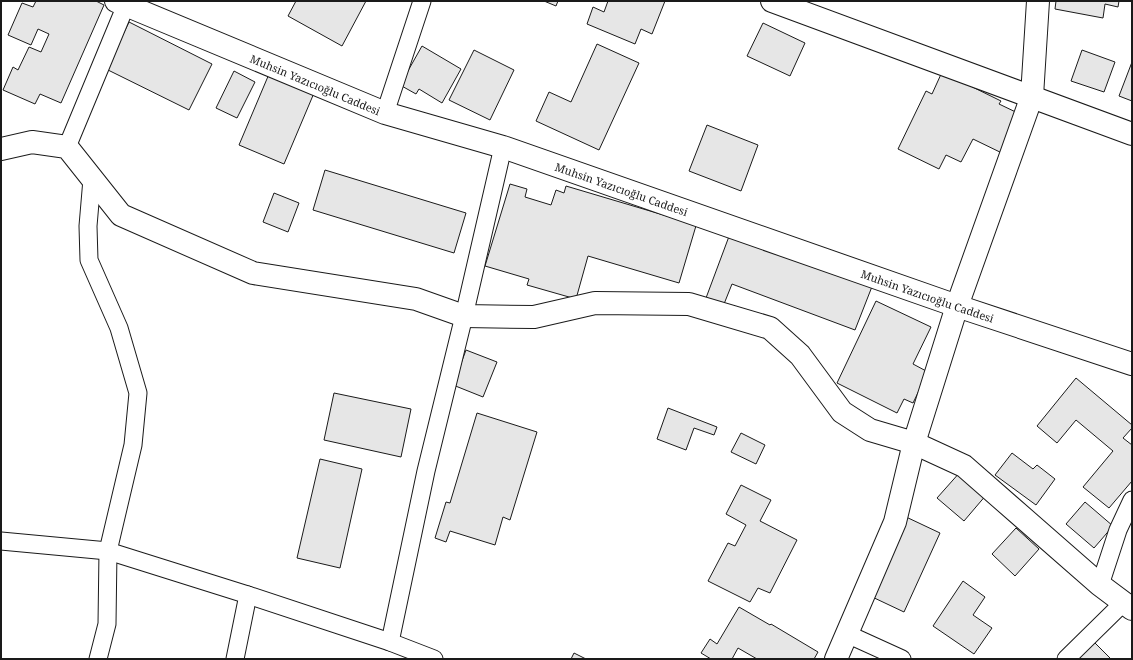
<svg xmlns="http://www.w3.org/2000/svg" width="1133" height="660" viewBox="0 0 1133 660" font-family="'Noto Serif',serif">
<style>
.building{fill:#e6e6e6;stroke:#1a1a1a}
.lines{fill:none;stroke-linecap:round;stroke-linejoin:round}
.street-casing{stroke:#1a1a1a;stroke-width:19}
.secondary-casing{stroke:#1a1a1a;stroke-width:24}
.street{stroke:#fff;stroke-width:17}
.secondary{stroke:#fff;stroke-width:22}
.labels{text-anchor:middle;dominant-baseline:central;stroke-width:3;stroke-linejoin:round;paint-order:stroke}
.street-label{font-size:11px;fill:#1a1a1a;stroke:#fff}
</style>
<rect width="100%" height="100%" fill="#fff"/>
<g class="building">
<path d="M36,1H96L104,5L61,103L40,94L35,104L3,90L13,67L18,70L29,47L41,52L49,34L38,29L31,45L8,35L22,3L33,7Z"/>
<path d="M296,1H366L342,46L288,16Z"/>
<path d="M544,1H558L556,6Z"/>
<path d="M608,1H665L652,34L641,29L635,44L587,24L593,7L604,12Z"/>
<path d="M1056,1H1119L1118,7L1105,4L1103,18L1055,9Z"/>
<path d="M129,22L212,64L189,110L106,69Z"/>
<path d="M763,23L805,43L790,76L747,56Z"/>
<path d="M597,44L639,63L599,150L536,121L549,92L571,102Z"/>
<path d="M422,46L461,69L442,103L419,89L416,94L400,85Z"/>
<path d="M474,50L514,70L490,120L449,100Z"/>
<path d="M1082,50L1115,62L1104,92L1071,81Z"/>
<path d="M1132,62V101L1119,96Z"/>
<path d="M234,71L255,82L237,118L216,108Z"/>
<path d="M942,72L1001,101L999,104L1024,116L1006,155L973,139L961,162L946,155L939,169L898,149L926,91L932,94Z"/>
<path d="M269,74L314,93L284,164L239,145Z"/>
<path d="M707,125L758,145L741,191L689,171Z"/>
<path d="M325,170L466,213L454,253L313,210Z"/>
<path d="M510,184L527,189L525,197L551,205L556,190L564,193L566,186L677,219H698L679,283L588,256L576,299L527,285L529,279L485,266Z"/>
<path d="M274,193L299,203L288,232L263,222Z"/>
<path d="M731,231L873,284L855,330L732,284L724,304L706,298Z"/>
<path d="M876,301L931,327L913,364L928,372L913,403L904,399L897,413L837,383Z"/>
<path d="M466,350L497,362L483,397L453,385Z"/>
<path d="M1076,378L1132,425V428L1123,438L1132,445V481L1109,508L1083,487L1113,451L1076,420L1057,443L1037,426Z"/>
<path d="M334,393L411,409L401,457L324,440Z"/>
<path d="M668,408L717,427L714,435L694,428L686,450L657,439Z"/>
<path d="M477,413L537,432L510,520L503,517L495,545L450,531L446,542L435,538L446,502L450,503Z"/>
<path d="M741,433L765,445L756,464L731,452Z"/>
<path d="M1012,453L1033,469L1037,465L1055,479L1036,505L995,475Z"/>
<path d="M320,459L362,469L340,568L297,558Z"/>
<path d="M961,471L987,494L964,521L937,498Z"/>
<path d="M741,485L771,500L760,521L797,540L770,593L758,588L750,602L708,581L728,543L735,546L746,525L726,514Z"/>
<path d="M1085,502L1113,526L1094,548L1066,524Z"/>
<path d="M904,516L940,533L904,612L868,595Z"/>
<path d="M1016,528L1039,549L1015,576L992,554Z"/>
<path d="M963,581L985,597L973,615L992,628L974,654L933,626Z"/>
<path d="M739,607L770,625L771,624L818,652L814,659H757L738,648L732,659H711L701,653L710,639L717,644Z"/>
<path d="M1094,642L1111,659H1077Z"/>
<path d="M574,653L586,659H571Z"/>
</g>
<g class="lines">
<g class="street-casing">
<g id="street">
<path d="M385,113L422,1"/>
<path d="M67,147L126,5"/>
<path d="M92,179L88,226L89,260L119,328L138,393L133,445L108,551L107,624L98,659"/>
<path d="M1,541L108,551L248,595L390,642L434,659"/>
<path d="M1100,585L1118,530L1132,500"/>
<path d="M847,634L902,659"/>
<path d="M390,642L426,471L464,316L503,147"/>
<path d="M235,659L248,595"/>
<path d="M1066,659L1123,603"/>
</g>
</g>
<g class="secondary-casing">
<g id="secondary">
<path id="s1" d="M116,1L385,113L503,147L957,306L1132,364"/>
<path d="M772,1L1132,134"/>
<path d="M1,149L32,142L67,147L121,215L253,273L416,299L464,316L534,317L595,303L689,304L770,328L800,355L842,412L870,430L914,443L964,466L1100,585L1132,609"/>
<path d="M836,659L895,522L914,443L957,306L1032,96L1038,1"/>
</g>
</g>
<use href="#street" class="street"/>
<use href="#secondary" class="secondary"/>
</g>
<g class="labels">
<g class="street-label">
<text stroke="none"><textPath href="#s1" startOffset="216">Muhsin Yazıcıoğlu Caddesi</textPath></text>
<text stroke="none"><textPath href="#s1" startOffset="540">Muhsin Yazıcıoğlu Caddesi</textPath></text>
<text stroke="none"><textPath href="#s1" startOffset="864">Muhsin Yazıcıoğlu Caddesi</textPath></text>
</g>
</g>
<rect width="1133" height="660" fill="none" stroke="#1a1a1a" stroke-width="4"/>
</svg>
